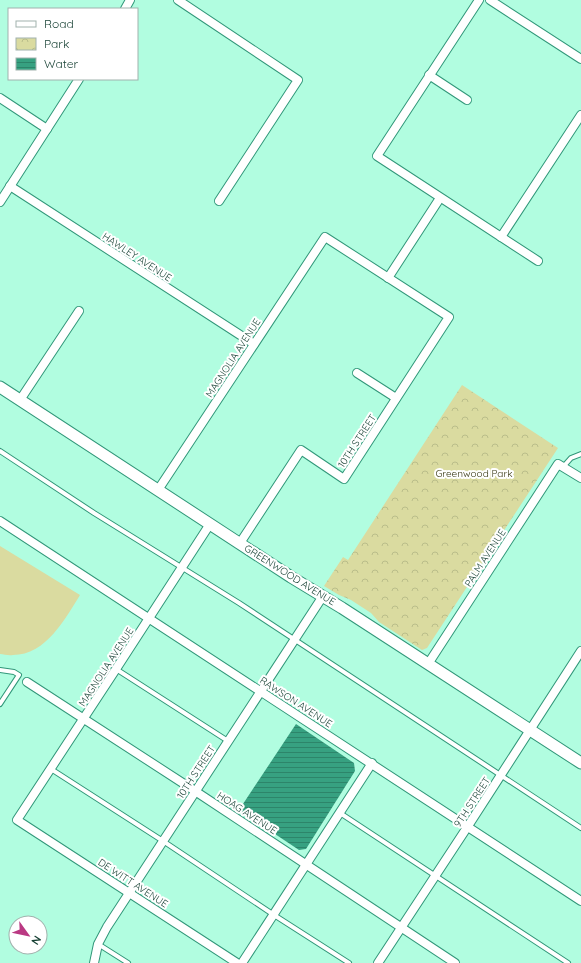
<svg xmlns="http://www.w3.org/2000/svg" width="581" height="963" viewBox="0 0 581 963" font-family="Quicksand,sans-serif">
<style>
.park{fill:url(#park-crowns)}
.garden{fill:#dadba0}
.water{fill:url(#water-rules)}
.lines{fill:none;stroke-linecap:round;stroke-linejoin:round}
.lane-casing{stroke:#319779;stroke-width:6}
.street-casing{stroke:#319779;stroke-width:10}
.secondary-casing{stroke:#319779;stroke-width:13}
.lane{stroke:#fff;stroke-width:4}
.street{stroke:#fff;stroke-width:8}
.secondary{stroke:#fff;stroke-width:11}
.labels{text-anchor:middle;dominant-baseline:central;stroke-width:4;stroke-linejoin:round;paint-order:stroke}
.street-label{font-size:10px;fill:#153f32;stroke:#fff}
.park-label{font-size:10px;fill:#363610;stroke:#fff}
</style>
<defs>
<pattern id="park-crowns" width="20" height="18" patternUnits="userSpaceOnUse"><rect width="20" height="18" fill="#dadba0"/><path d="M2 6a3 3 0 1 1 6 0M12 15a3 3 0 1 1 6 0" fill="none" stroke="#babd8a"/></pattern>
<pattern id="water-rules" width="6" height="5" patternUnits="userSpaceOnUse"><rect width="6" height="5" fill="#37a181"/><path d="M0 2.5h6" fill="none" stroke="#2d856a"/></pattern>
</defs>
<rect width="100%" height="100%" fill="#b1fde0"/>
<path class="park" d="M462,385L558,448L427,648L422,650L379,622L371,613L351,600L339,595L324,586L343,557L348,560Z"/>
<path class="garden" d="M0,546L80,595C65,619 46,655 13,655C8,656 4,654 0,654Z"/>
<path class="water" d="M296,724L354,763L355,771L306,849L299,850L239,810Z"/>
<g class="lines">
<g class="lane-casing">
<g id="lane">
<path d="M0,451L94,513L239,603L581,828"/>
<path d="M563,467L571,458L581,454"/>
<path d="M116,669L228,741"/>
<path d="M0,670L14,672L19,675L0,704"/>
<path d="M51,769L163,841L274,915L349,963"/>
<path d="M340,813L568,963"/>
<path d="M98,944L128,963"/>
</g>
</g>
<g class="street-casing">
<g id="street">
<path d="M178,0L298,80L219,201"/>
<path d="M479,0L377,156L538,261"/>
<path d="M490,0L581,59"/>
<path d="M125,9L130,0"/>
<path d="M429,75L467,100"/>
<path d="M0,98L47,129"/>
<path d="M10,186L254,344"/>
<path d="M0,202L79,79"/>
<path d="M501,237L581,115"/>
<path d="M388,278L440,198"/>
<path d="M357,373L396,398"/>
<path d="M20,400L79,311"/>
<path d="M158,490L325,237L449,317L344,479L301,450L240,543"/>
<path d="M0,521L581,901"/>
<path d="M210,524L116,669L17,820L237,963"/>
<path d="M428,664L558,464L581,478"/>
<path d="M27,682L195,791L455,963"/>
<path d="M94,963L98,944L107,927L323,596"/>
<path d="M242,963L372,763"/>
<path d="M378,963L468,826L581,651"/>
</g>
</g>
<g class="secondary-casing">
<path id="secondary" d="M0,387L291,577L342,608L581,763"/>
</g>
<use href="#lane" class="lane"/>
<use href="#street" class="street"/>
<use href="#secondary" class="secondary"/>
</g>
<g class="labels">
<g class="street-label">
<text transform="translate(137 257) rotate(33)">HAWLEY AVENUE</text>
<text transform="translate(233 358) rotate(-57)">MAGNOLIA AVENUE</text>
<text transform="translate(357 441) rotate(-57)">10TH STREET</text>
<text transform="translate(485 558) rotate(-57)">PALM AVENUE</text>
<text transform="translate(290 575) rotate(32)">GREENWOOD AVENUE</text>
<text transform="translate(106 667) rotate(-57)">MAGNOLIA AVENUE</text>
<text transform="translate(296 702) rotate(33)">RAWSON AVENUE</text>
<text transform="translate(196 772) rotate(-57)">10TH STREET</text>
<text transform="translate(472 802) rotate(-57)">9TH STREET</text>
<text transform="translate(247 813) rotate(33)">HOAG AVENUE</text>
<text transform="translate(133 883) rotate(33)">DE WITT AVENUE</text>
</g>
<g class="park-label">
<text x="474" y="473">Greenwood Park</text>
</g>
</g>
<rect x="8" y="8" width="130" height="72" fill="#ffffff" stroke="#a1b2ad"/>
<rect x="16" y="21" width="20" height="6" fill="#ffffff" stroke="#a1b2ad"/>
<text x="44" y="28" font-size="12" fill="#153f32">Road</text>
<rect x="16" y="38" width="20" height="12" fill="url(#park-crowns)" stroke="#a1b2ad"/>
<text x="44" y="48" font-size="12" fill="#153f32">Park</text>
<rect x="16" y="58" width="20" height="12" fill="url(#water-rules)" stroke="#a1b2ad"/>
<text x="44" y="68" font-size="12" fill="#153f32">Water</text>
<g transform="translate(28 935) rotate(123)"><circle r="19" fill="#ffffff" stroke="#a1b2ad"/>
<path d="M0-3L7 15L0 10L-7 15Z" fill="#ba3983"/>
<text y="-6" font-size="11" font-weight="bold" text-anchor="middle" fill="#153f32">N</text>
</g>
</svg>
